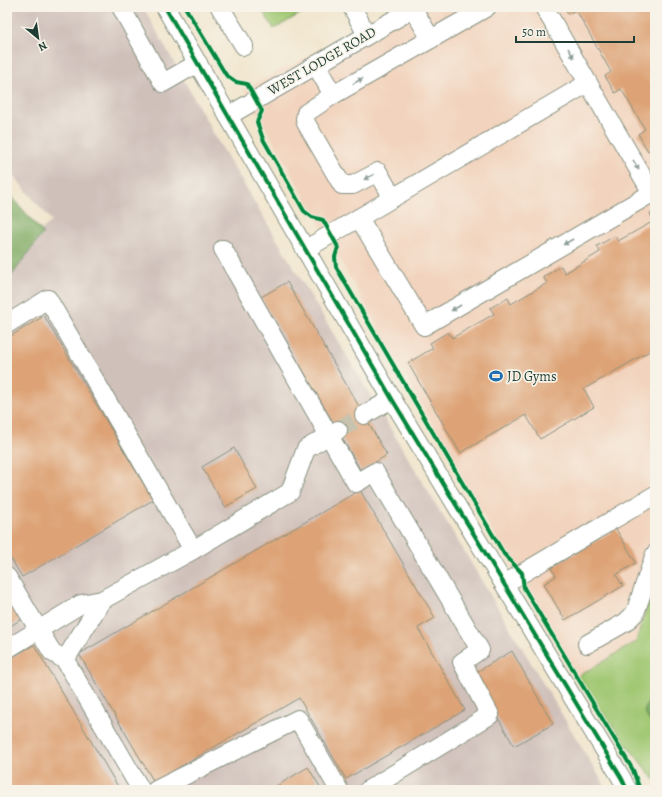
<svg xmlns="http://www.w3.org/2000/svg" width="662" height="797" viewBox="0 0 662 797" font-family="Alegreya,serif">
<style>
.built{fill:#f2d4be}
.industrial{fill:#cfc0ba}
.green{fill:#a1c873;stroke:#608254}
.forest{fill:#80ac65;stroke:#50744c}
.building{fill:#dda274}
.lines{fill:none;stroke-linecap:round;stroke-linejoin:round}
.minor-tunnel{stroke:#c7c3ae;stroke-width:18;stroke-dasharray:18 9;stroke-linecap:butt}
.minor-casing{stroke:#889180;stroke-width:20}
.minor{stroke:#fff;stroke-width:18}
.cycleway-casing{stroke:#f7f3e8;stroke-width:6}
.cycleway{stroke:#00873e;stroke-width:4}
.oneway{fill:#8f9e9a}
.labels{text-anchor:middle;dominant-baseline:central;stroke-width:3.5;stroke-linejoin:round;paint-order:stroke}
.street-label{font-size:14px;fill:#1f3d34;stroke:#f7f3e8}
.poi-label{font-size:14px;fill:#1f3d34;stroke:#f7f3e8;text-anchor:start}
</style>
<rect width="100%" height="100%" fill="#f7f3e8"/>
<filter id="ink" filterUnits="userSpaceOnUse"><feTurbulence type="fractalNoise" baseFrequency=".025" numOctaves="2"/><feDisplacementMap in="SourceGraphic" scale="8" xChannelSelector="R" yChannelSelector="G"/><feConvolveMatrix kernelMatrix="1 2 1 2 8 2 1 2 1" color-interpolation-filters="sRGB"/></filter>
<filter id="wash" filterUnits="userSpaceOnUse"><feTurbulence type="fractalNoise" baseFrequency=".012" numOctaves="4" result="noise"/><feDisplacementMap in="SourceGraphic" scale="16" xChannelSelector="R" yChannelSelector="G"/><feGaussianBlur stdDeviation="0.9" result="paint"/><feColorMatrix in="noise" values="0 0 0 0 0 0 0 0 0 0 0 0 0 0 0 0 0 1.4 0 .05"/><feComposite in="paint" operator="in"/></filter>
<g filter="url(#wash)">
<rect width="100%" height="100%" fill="#f1e5cc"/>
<path class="built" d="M404,7H655V578L636,642L575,678L244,89Z"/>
<path class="industrial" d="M7,7H143L219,143L606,788V790H7V260L52,221L7,168Z"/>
<g class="green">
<path d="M260,7H312L274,29Z"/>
<path d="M655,578V781L575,678L636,642Z"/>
</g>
<g class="forest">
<path d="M7,191L43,233L7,282Z"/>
<path d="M655,685V729L644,712Z"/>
</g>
<g id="blocks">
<g class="building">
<path d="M564,7H655V147L648,151L638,134L645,129L621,89L615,93L605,76L611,72L576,10L568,14Z"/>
<path d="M655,211V348L584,389L594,407L540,439L526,415L460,453L408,363L433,348L430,343L448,332L452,338L494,314L490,308L508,298L511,304L547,283L543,277L561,266L565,273L600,252L597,246L615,236L618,241L654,221L650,214Z"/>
<path d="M287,282L387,455L361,471L261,297Z"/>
<path d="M44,316L153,500L22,577L7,552V338Z"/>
<path d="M234,448L257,489L225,507L202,467Z"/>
<path d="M360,490L435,618L418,628L465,710L346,779L299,698L154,782L79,654Z"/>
<path d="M616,529L636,563L616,575L623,586L565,620L544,584L556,576L551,568Z"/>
<path d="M7,593L22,619L7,628Z"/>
<path d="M34,645L120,790H7V660Z"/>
<path d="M512,651L553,724L514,746L473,674Z"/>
<path d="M308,767L322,790H270Z"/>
</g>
</g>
</g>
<g filter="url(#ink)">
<use href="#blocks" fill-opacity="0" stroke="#889180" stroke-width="1"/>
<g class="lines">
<path class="minor-tunnel" d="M338,430L364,415"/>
<g class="minor-casing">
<g id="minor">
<path d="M121,7L163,83L198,63"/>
<path d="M165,7L392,399L622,779L627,790"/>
<path d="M220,7L244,46"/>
<path d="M352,7L367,35"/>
<path d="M413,9L431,39"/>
<path d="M316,65L333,95"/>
<path d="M228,116L416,7"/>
<path d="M393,198L378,172L353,185H342L306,123L305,119L306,113L333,95L487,7"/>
<path d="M359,218L424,326L652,193L544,7"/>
<path d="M223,249L356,483L375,472L480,650L462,662L490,715L368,790"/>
<path d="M306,249L588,83"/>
<path d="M7,324L48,299L193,550"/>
<path d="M364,415L392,399"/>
<path d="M7,577L52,652L65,660L141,790"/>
<path d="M504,584L655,495"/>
<path d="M587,644L626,622L635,613L655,554"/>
<path d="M7,649L81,604L102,600L193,550L290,492L306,449L338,430"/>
<path d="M65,660L102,600"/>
<path d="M156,790L298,719L339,790"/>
</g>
</g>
<use href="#minor" class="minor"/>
<g class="cycleway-casing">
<g id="cycleway">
<path d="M165,7L392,399L622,779L627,790"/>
<path d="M185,7L226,75L236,82L247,84L262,111L257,122L263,139L304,211L312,217L323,220L338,247L335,257L336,267L504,554L522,573L524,588L633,770L640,790"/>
</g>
</g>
<use href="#cycleway" class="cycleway"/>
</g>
<defs><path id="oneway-solid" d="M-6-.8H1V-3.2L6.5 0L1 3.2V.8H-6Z"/></defs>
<g class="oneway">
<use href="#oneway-solid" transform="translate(571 53) rotate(60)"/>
<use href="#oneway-solid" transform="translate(358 81) rotate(-29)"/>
<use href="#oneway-solid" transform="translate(636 165) rotate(60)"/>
<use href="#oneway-solid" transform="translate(369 177) rotate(153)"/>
<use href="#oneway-solid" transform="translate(568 242) rotate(150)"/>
<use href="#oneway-solid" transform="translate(456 308) rotate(150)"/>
</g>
</g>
<defs>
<g id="stadium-bare" transform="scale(1.08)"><path d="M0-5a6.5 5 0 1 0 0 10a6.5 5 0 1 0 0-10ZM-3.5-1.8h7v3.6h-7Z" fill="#1f6fb2" stroke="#f7f3e8" stroke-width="2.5" paint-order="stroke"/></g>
</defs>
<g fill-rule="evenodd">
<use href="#stadium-bare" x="496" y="376"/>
</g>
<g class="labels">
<g class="street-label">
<text transform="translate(322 61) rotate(-30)">WEST LODGE ROAD</text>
</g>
<g class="poi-label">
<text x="507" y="376">JD Gyms</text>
</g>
</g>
<rect width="662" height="797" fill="none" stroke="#f7f3e8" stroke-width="24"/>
<g transform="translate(38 38) rotate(151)" stroke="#f7f3e8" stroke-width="3" paint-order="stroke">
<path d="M0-3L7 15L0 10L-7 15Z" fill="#1f3d34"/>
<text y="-6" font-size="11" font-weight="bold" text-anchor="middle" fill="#1f3d34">N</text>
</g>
<path d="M516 36v6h118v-6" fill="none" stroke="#1f3d34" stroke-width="2"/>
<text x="522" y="36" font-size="12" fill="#1f3d34" stroke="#f7f3e8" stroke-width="3" paint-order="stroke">50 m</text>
</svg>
